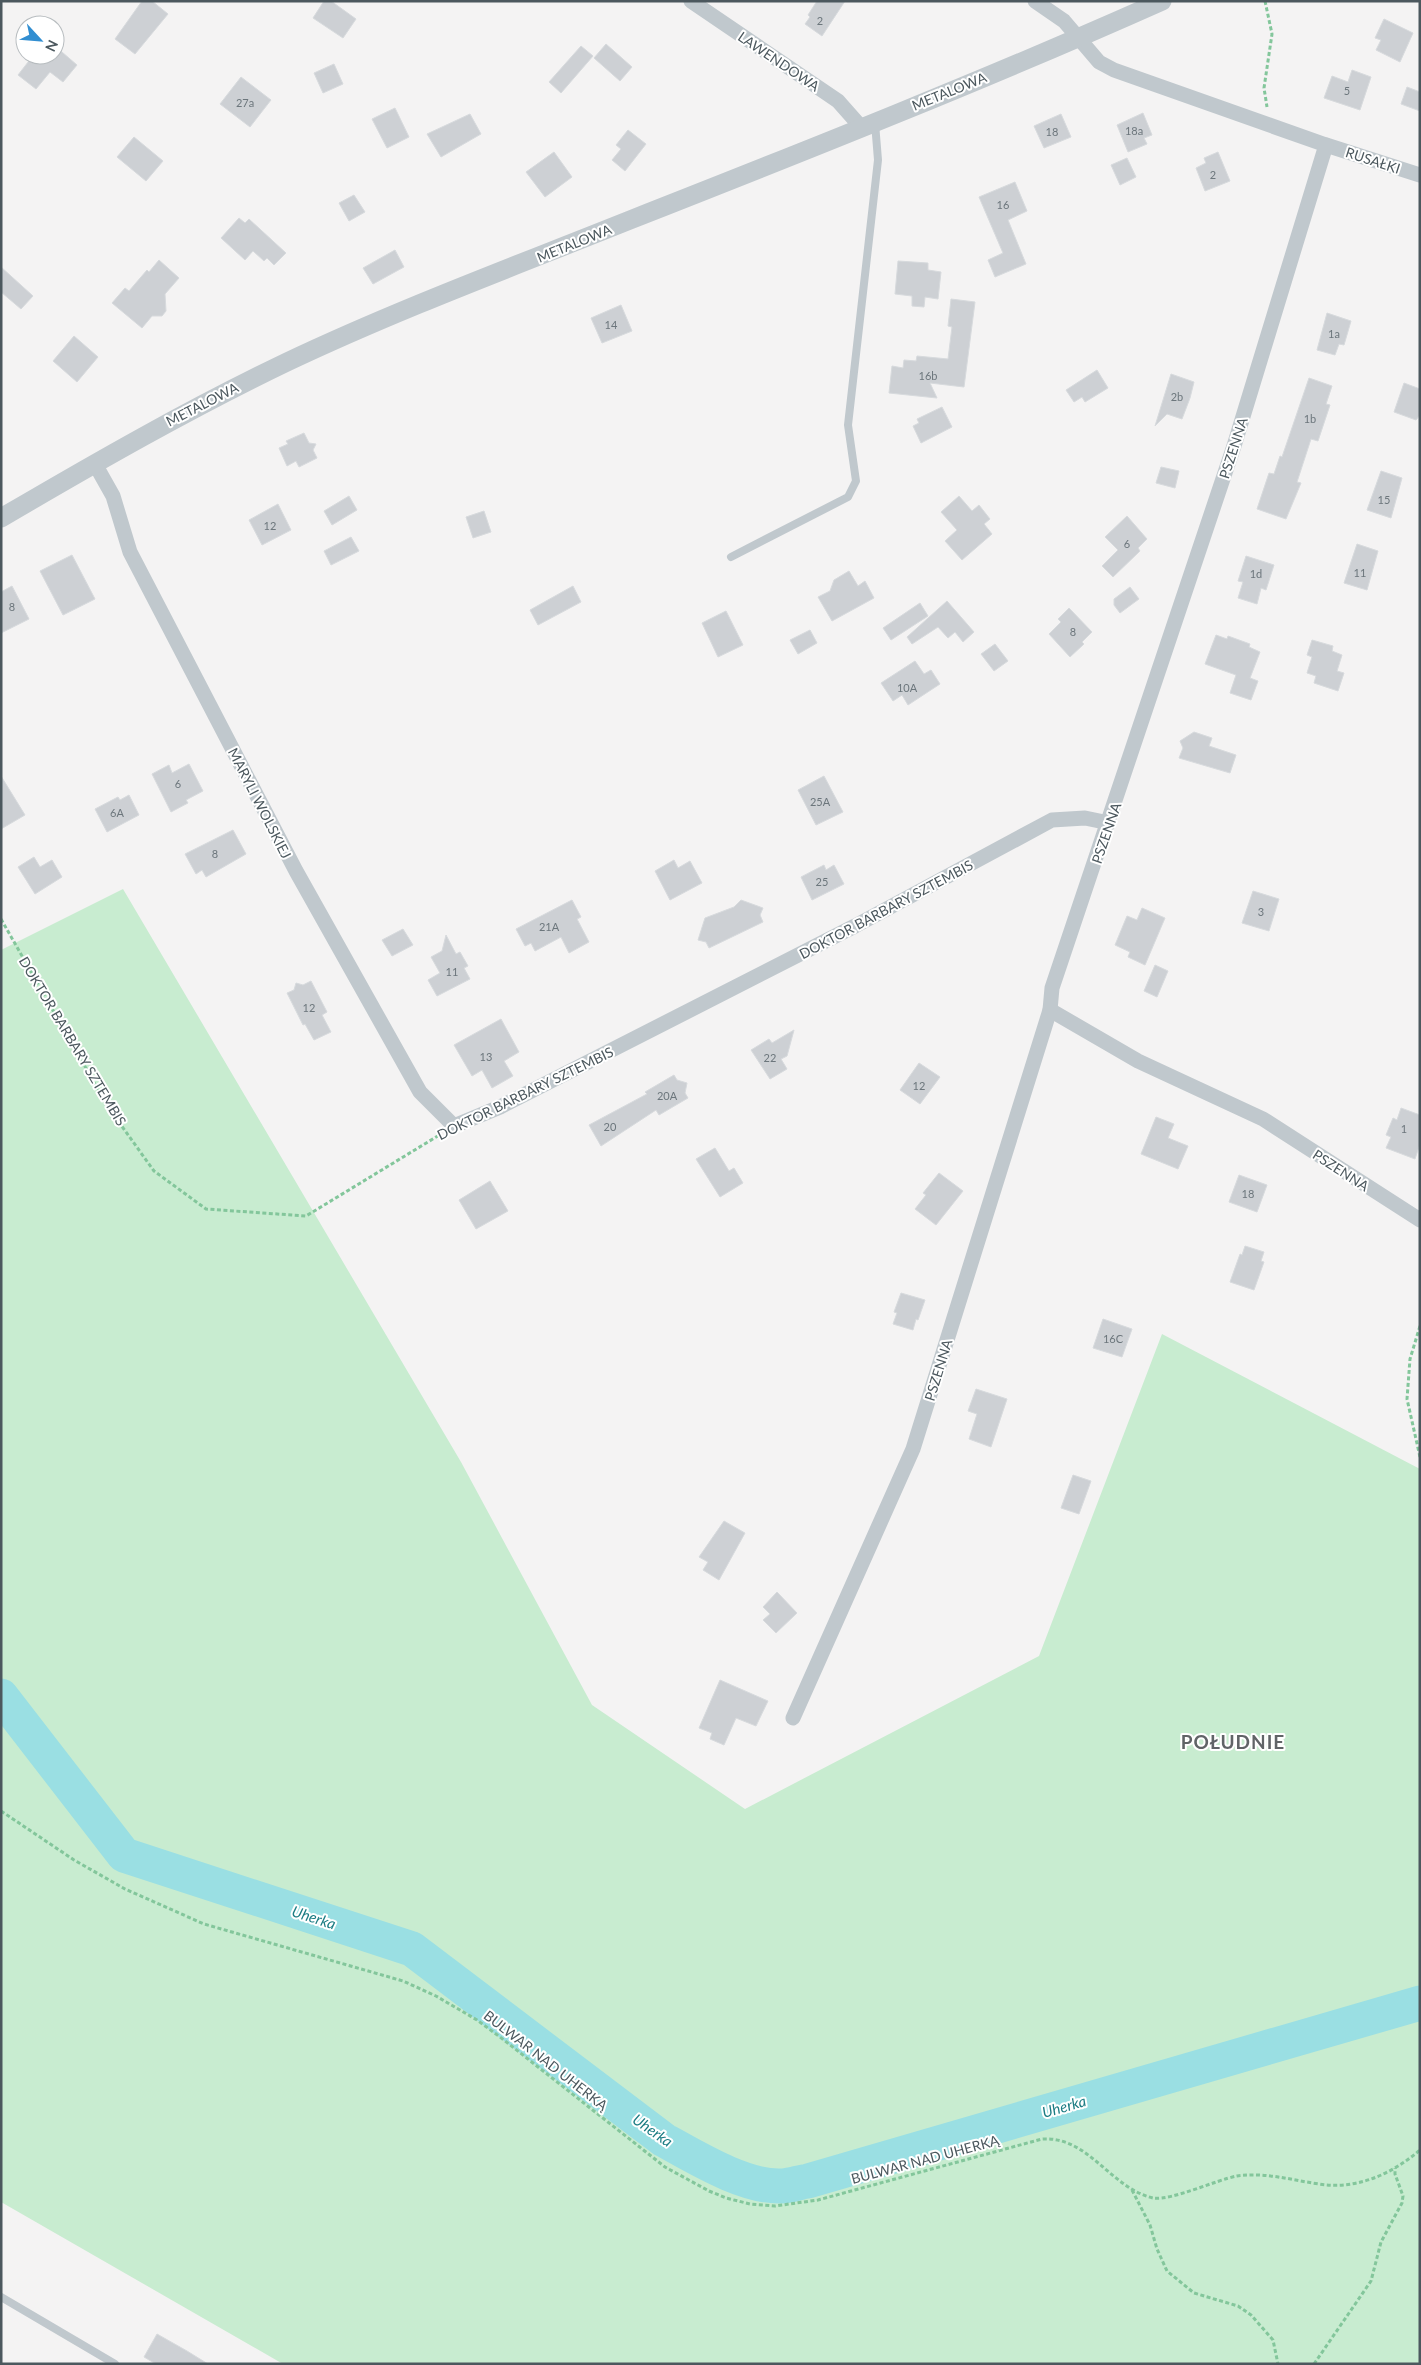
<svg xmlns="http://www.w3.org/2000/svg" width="1421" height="2365" viewBox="0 0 1421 2365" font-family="Lato,sans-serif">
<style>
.green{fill:#c8ecd0;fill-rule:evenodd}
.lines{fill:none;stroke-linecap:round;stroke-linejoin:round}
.river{stroke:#9adfe3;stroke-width:35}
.building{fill:#cdd0d4;stroke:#d7dadd}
.path{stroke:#83c69b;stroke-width:3;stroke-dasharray:4 2.5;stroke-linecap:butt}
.service{stroke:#c0c8cd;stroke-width:8}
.minor{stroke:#c0c8cd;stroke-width:15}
.tertiary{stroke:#c0c8cd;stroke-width:19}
.labels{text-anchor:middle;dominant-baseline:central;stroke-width:4;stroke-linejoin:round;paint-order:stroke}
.number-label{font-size:11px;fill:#6c767c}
.street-label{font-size:14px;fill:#4c585e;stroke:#fff}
.water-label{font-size:15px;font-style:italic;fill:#1b7c83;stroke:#fff}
.district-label{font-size:19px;font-weight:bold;letter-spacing:1px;fill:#606467;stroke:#fff}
</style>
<rect width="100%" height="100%" fill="#f4f3f3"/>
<path class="green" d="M123,889L461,1462L592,1705L745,1809L1039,1656L1162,1334L1420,1469V2364H283L1,2202V950ZM1131,2086L808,2181L790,2184H791Z"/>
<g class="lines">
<path class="river" d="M1,1696L124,1855L412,1949L664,2140C695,2157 745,2188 782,2186C790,2186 800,2182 808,2181L1420,2003"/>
</g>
<g class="building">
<path d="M142,1H152L168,14L135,54L115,39Z"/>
<path d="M324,1H331L356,19L343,38L313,18Z"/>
<path d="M817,1H845L822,36L805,24L810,17L808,15Z"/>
<path d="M1384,19L1413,33L1400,62L1376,50L1381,40L1375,38Z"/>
<path d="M606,44L632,67L620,81L594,58Z"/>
<path d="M55,46L77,65L63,82L50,72L36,89L18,75L32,57L30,55H55Z"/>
<path d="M581,46L593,56L561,93L549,82Z"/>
<path d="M334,64L343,84L323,93L314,73Z"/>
<path d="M1352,70L1371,77L1360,110L1324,98L1332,76L1348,82Z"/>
<path d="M241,77L271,100L250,127L220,104Z"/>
<path d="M1407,87L1420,92V111L1401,104Z"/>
<path d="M395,108L409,137L387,148L372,119Z"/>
<path d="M1143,113L1152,135L1144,138L1147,144L1128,152L1117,125Z"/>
<path d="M470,114L481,134L441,157L427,134Z"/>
<path d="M1061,114L1071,137L1044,148L1034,126Z"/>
<path d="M628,130L646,144L625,171L612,160L621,149L616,145Z"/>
<path d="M134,137L163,161L146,181L117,157Z"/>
<path d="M554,152L572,177L545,197L526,172Z"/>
<path d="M1218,152L1230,181L1205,191L1196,168L1206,163L1204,158Z"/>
<path d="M1127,158L1136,177L1120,185L1111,165Z"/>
<path d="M1015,182L1027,211L1008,220L1026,264L995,277L988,260L1003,253L979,197Z"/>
<path d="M354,195L365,212L349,221L339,203Z"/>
<path d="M239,218L245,223L249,219L286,253L274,265L267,258L264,261L253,251L245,260L221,238Z"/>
<path d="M395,250L404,267L373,284L363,268Z"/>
<path d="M159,260L179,278L165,294L166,311L162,316H152L142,328L112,303L125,288L129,291L147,270L149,272Z"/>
<path d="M898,261L928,263V270L941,272L938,299L925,297L924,307L912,306V296L895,294Z"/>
<path d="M1,267L33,296L21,309L1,292Z"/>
<path d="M951,299L975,302L964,387L930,383L937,398L889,393L892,366L903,368L904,360L916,361L917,356L948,359L952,327L948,326Z"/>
<path d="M621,305L632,331L602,343L591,318Z"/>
<path d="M1327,313L1351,321L1344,345L1339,344L1335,355L1317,350Z"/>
<path d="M74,336L98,357L77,382L53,361Z"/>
<path d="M1097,370L1108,388L1085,402L1082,397L1074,402L1066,390Z"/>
<path d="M1171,374L1194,382L1190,398L1182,419L1167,414L1155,426Z"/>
<path d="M1309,378L1332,386L1326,404L1330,405L1318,441L1311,439L1297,482L1301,483L1286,519L1257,509L1269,473L1274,474L1280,456L1282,457Z"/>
<path d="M1404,383L1420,389V415L1416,420L1394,412Z"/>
<path d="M942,407L952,427L921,443L913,426L919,423L917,419Z"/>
<path d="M304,433L309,443L316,444L313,450L317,458L299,467L296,461L287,466L279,448L288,444L286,441Z"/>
<path d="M1161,467L1179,471L1175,488L1156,483Z"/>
<path d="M1381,471L1402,478L1391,518L1367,510Z"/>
<path d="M349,496L357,510L332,525L324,511Z"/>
<path d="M959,496L972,511L979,505L990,519L984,524L992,534L962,560L945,541L957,530L941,512Z"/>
<path d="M278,504L291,530L262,545L249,520Z"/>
<path d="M484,511L491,532L473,538L466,517Z"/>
<path d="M1127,516L1147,539L1138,548L1140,551L1113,577L1102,566L1118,550L1105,537Z"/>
<path d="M351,537L359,551L331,565L324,551Z"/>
<path d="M1357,544L1378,551L1367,590L1344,583Z"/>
<path d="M72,555L95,599L63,615L40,571Z"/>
<path d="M1246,556L1274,565L1266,590L1261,588L1257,604L1238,598L1243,582L1238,581Z"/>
<path d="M849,571L858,586L865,581L874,598L832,621L818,597L830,591L834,580Z"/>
<path d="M12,586L29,619L1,633V592Z"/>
<path d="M573,586L581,602L538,625L530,610Z"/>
<path d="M1130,587L1139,599L1120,613L1114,605V599Z"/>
<path d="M947,601L974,632L963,642L955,632L948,638L938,627L912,644L907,637Z"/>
<path d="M920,603L928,616L891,640L883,628Z"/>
<path d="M1069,608L1092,632L1082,642L1084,644L1070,657L1049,634L1061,622L1058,619Z"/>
<path d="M726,611L743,645L718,657L702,623Z"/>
<path d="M810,630L817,643L798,654L790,640Z"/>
<path d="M1216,635L1227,639L1228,636L1250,644L1249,647L1260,652L1250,678L1258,681L1251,700L1230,693L1236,675L1205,664Z"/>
<path d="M1312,640L1333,646L1332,651L1342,655L1337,671L1344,673L1338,691L1314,683L1316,676L1307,673L1312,657L1307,655Z"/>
<path d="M995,644L1008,661L994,671L981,654Z"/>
<path d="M915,661L924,674L931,670L940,684L908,705L902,695L893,701L881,683Z"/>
<path d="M1194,732L1212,738L1209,746L1236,755L1230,773L1179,758L1183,748L1180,741Z"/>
<path d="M189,764L203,791L186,800L188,803L171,812L152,774L169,765L172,773Z"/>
<path d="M1,776L25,815L1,829Z"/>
<path d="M824,776L843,812L816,825L798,790Z"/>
<path d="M129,795L139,815L107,832L95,809L118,797L120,800Z"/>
<path d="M233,830L246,854L206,877L202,870L196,874L185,854Z"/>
<path d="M34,857L40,867L52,860L62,877L35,894L18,867Z"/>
<path d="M674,860L678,868L690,861L702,883L670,900L655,871Z"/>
<path d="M824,865L826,870L834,865L844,884L812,900L801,877Z"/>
<path d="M1253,891L1279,899L1269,931L1242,923Z"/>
<path d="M572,900L581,917L577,919L589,942L569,953L561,937L535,951L531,943L525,946L516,929Z"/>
<path d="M741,900L763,908L760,915L763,922L709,948L706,942L698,940L705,918L734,907Z"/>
<path d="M1142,908L1165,918L1145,965L1128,957L1130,952L1115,945L1127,916L1137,920Z"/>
<path d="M403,929L413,945L392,956L382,940Z"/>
<path d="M446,935L456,954L460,952L468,966L464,968L470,979L437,996L428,980L440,973L431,957L442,951Z"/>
<path d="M1155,965L1168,971L1157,997L1144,991Z"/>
<path d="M311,981L327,1012L322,1015L331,1032L314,1040L305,1024L303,1025L287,993L294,990L296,983L303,985Z"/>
<path d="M501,1019L519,1052L504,1061L513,1076L492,1088L482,1070L472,1076L454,1045Z"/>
<path d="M794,1030L787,1056L781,1059L787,1069L770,1079L751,1050L769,1039L772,1043Z"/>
<path d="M919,1063L940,1077L920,1104L900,1090Z"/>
<path d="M674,1075L677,1080L687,1083L685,1093L688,1098L659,1115L656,1110L601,1146L589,1125L647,1094L645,1092Z"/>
<path d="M1401,1108L1420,1115V1144L1415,1159L1386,1148L1391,1137L1386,1135L1393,1118L1397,1120Z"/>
<path d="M1156,1117L1174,1124L1168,1138L1188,1146L1178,1169L1141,1154Z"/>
<path d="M715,1148L729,1171L734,1168L743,1183L720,1197L696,1159Z"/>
<path d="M939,1173L963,1191L936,1225L915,1209L926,1195L923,1193Z"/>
<path d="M1239,1175L1267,1185L1257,1212L1229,1202Z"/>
<path d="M490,1181L508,1211L476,1229L459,1200Z"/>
<path d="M1245,1246L1264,1252L1261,1261L1264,1262L1254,1290L1230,1282L1240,1254L1242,1255Z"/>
<path d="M901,1293L925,1300L918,1320L916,1319L913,1330L893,1324L897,1313L894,1312Z"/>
<path d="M1103,1319L1132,1329L1122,1357L1093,1348Z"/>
<path d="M976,1389L1007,1399L991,1447L969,1439L977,1414L968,1411Z"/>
<path d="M1073,1475L1091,1481L1079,1514L1061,1508Z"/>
<path d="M724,1521L745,1533L719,1580L703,1570L708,1562L699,1557Z"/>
<path d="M777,1592L797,1613L776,1633L763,1620L770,1614L763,1607Z"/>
<path d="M720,1680L768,1701L756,1726L736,1718L724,1745L710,1739L712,1733L699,1728Z"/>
<path d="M157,2334L187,2351L208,2364H156L144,2357Z"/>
</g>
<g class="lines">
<g class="path">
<path d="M1265,1L1272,34L1264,88L1267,107"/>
<path d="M1,919L108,1107L154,1171L206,1209L306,1216L441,1134"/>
<path d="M1420,1326L1410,1359L1407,1399L1420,1457"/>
<path d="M1,1811L74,1860L125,1889L204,1924L403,1981L436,1996L477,2020L500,2037L665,2167L709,2191L726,2198L750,2204L775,2206L818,2200L1042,2139C1089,2136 1110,2188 1153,2198C1171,2201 1216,2180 1237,2176C1266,2172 1291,2180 1319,2184C1357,2190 1392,2174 1420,2150"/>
<path d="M1132,2190L1150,2225L1157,2249L1167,2271L1194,2293L1238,2306L1251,2315L1273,2340L1278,2364"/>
<path d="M1314,2364L1371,2281L1381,2242L1402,2203L1403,2196L1395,2174V2168"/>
</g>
<g class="service">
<path d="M731,557L848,497L856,481L848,425L878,160L875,123"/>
<path d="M1,2297L115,2364"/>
</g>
<g class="minor">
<path d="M691,1L838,101L861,127"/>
<path d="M1326,145L1420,175"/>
<path d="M95,464L113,496L130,552L296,871L420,1092L454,1126L500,1107L855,926L1052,820L1085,818L1109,823"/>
<path d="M1050,1010L1138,1061L1263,1119L1420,1220"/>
<path d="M793,1718L913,1449L1050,1010L1052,988L1234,446L1326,145L1114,70L1099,62L1064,21L1035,1"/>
</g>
<path class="tertiary" d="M1,518C95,463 189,409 287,362C399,309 515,266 630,220C808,150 987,79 1162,1"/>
</g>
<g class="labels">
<g class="number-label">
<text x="820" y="20">2</text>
<text x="1347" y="90">5</text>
<text x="245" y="102">27a</text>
<text x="1134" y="130">18a</text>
<text x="1052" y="131">18</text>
<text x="1213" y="174">2</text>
<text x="1003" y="204">16</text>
<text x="611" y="324">14</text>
<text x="1334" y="333">1a</text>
<text x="928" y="375">16b</text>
<text x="1177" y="396">2b</text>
<text x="1310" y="418">1b</text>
<text x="1384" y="499">15</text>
<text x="270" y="525">12</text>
<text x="1127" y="543">6</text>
<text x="1360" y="572">11</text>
<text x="1256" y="573">1d</text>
<text x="12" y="606">8</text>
<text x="1073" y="631">8</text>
<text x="907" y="687">10A</text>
<text x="178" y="783">6</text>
<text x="820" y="801">25A</text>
<text x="117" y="812">6A</text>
<text x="215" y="853">8</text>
<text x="822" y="881">25</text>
<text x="1261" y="911">3</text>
<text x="549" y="926">21A</text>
<text x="452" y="971">11</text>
<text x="309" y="1007">12</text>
<text x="486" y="1056">13</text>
<text x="770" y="1057">22</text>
<text x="919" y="1085">12</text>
<text x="667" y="1095">20A</text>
<text x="610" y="1126">20</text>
<text x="1404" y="1128">1</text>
<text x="1248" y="1193">18</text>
<text x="1113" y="1338">16C</text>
</g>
<g class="street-label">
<text transform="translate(779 61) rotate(34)">LAWENDOWA</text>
<text transform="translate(949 91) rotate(-22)">METALOWA</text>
<text transform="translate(1373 160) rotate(18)">RUSAŁKI</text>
<text transform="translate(574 243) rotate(-22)">METALOWA</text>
<text transform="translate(202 404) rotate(-27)">METALOWA</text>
<text transform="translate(1233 448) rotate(-72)">PSZENNA</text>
<text transform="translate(260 803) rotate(63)">MARYLI WOLSKIEJ</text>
<text transform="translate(1106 833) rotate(-71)">PSZENNA</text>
<text transform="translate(886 909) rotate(-28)">DOKTOR BARBARY SZTEMBIS</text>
<text transform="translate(73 1041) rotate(59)">DOKTOR BARBARY SZTEMBIS</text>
<text transform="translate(525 1093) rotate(-26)">DOKTOR BARBARY SZTEMBIS</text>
<text transform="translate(1341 1170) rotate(33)">PSZENNA</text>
<text transform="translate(938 1370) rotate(-73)">PSZENNA</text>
<text transform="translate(546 2060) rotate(38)">BULWAR NAD UHERKĄ</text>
<text transform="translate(925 2159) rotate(-15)">BULWAR NAD UHERKĄ</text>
</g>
<g class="water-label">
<text transform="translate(314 1917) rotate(18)">Uherka</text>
<text transform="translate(1064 2106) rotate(-16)">Uherka</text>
<text transform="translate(653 2130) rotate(35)">Uherka</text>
</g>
<g class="district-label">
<text x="1233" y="1741">POŁUDNIE</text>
</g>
</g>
<rect width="1421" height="2365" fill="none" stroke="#4c585e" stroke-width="5"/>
<g transform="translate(40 40) rotate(116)"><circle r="24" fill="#ffffff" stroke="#b7bcbf"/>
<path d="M0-4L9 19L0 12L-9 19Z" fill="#318ed1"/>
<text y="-8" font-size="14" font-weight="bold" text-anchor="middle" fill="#4c585e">N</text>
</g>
</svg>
